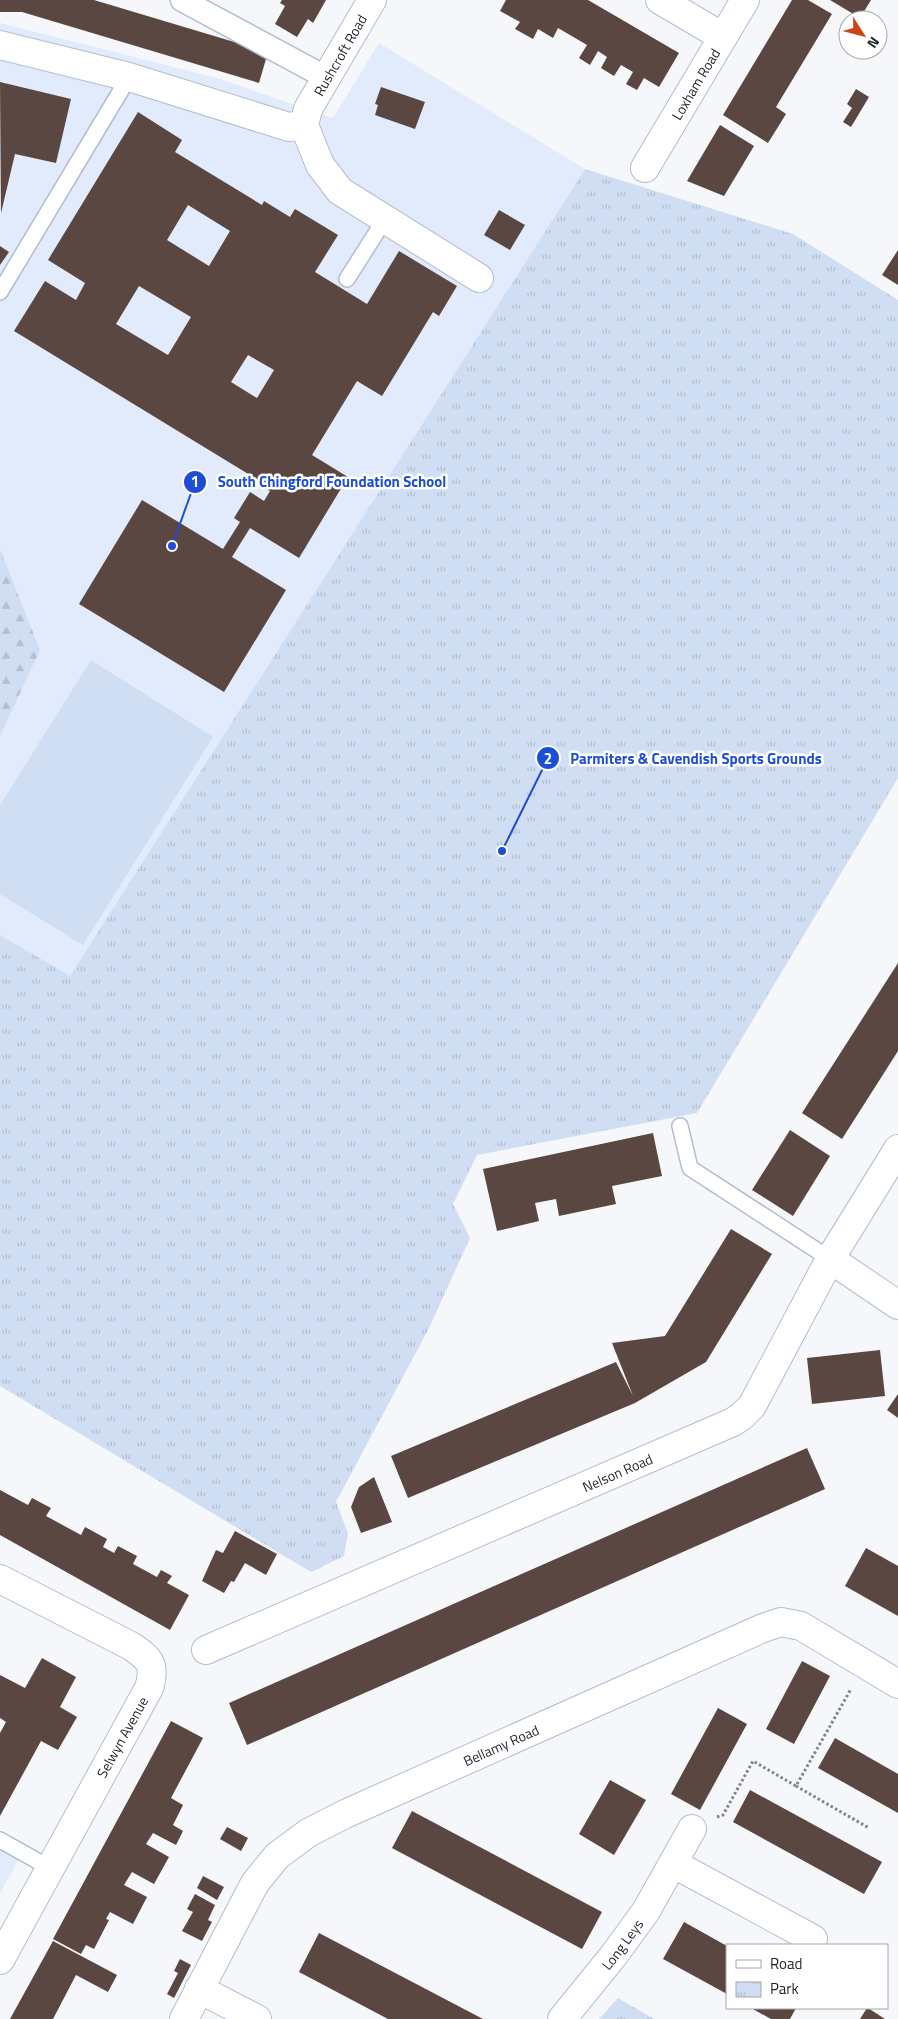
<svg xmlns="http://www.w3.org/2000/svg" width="898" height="2019" viewBox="0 0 898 2019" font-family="'Titillium Web',sans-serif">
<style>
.built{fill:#e1ebfb}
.forest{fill:url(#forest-firs)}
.park{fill:url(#park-tufts)}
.pitch{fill:#d0def4}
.building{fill:#5b4741;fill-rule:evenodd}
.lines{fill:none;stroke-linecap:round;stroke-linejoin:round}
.service-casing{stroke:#b1bed0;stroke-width:18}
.pedestrian-casing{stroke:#b1bed0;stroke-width:25}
.minor-casing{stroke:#b1bed0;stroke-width:30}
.path{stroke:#808489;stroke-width:3;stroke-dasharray:2.5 2.5;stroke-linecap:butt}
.service{stroke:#fff;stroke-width:15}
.pedestrian{stroke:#fff;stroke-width:22}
.minor{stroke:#fff;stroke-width:28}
.labels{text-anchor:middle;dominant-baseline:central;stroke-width:5;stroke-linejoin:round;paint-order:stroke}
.street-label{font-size:14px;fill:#1e232a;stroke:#fff}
.leader{fill:none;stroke:#1d4ed8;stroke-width:2}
.callout-dot{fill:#1d4ed8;stroke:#fff;stroke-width:2}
.mark-label{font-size:15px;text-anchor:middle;font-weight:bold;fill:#fff}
.callout-label{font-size:15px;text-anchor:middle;font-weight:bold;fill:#1d4ed8;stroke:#fff;stroke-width:5;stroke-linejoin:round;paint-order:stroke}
</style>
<defs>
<pattern id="forest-firs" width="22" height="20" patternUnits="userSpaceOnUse" patternTransform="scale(1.25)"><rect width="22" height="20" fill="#d0def4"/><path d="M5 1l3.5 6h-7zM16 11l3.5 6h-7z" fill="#b2bed1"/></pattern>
<pattern id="park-tufts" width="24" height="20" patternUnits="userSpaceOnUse" patternTransform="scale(1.25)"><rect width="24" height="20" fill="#d0def4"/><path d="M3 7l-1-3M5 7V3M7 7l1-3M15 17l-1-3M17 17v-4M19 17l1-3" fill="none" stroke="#b2bed1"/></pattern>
</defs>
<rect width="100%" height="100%" fill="#f5f7fb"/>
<g class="built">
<path d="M0,23L217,78L333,118L379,43L585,169L70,977L0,935Z"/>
<path d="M0,1846L20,1857L0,1894Z"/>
</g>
<path class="forest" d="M0,549L40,650L0,736Z"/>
<g class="park">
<path d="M585,169L793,234L898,300V778L697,1113L477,1155L453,1204L470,1238L429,1328L336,1502L348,1533L344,1556L311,1572L0,1386V935L70,976Z"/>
<path d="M618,1998L654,2019H599Z"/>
</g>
<path class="pitch" d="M91,660L213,737L83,945L0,894V805Z"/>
<g class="building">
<path d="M0,0H94L268,52L259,83L22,12H0Z"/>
<path d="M282,0H326L313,23L308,19L297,37L275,24L285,6L280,3Z"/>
<path d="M506,0H588L679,53L659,87L644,78L637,90L626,84L633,72L621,65L614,76L601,68L607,57L598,51L590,65L579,58L587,45L558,28L553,38L538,29L533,39L515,29L520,22L500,11Z"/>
<path d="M792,0H808L832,14L776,107L786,114L768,143L723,115Z"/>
<path d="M830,0H871L860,18Z"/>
<path d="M0,82L71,99L56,163L15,154L1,213Z"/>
<path d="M381,87L425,102L415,129L375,115L378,105L375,104Z"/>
<path d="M856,89L869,97L851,127L843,122L852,108L847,104Z"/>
<path d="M138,112L182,140L175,152L262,205L264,201L290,217L295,209L338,235L315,272L367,304L399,251L457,286L439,316L433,312L382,396L357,381L312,455L348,477L299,558L250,528L232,557L286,590L224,692L79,604L142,500L223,549L240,522L234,518L250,492L264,501L270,491L262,486L263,483L14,331L45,281L76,300L85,283L48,260ZM188,205L230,231L209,266L167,240ZM139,286L191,317L168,355L116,324ZM248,355L274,370L257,398L231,382Z"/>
<path d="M720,125L754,146L724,196L687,181Z"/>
<path d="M499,210L525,225L510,250L484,235Z"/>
<path d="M0,246L9,252L0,265Z"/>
<path d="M898,250V285L882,275Z"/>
<path d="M898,963V1051L842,1139L802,1113Z"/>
<path d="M790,1130L830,1156L793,1216L752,1190Z"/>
<path d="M653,1133L662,1176L612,1186L616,1204L559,1216L556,1199L535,1203L539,1221L497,1231L483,1169Z"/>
<path d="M731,1229L772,1254L706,1362L635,1403L408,1498L391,1456L616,1362L633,1396L612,1343L665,1336Z"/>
<path d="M880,1350L885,1396L812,1404L807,1358Z"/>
<path d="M898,1394V1418L887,1410Z"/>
<path d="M807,1448L825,1489L247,1745L229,1703Z"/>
<path d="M374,1477L392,1522L361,1533L351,1507L359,1487Z"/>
<path d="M0,1490L28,1505L32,1498L51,1508L46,1516L81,1535L85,1527L107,1539L103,1547L114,1553L118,1546L137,1556L133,1564L157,1577L161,1570L172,1576L167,1583L189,1595L170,1630L0,1535Z"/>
<path d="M235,1531L277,1554L266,1575L245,1563L234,1582L231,1581L224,1593L202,1581L216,1550L223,1553Z"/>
<path d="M866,1548L898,1566V1616L845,1586Z"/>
<path d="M42,1658L76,1677L60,1707L77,1717L58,1750L41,1741L0,1816V1733L6,1722L0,1718V1675L25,1688Z"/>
<path d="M802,1661L830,1676L794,1744L766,1729Z"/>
<path d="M718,1708L747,1724L700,1810L671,1794Z"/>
<path d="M171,1721L203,1738L171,1798L183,1805L173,1825L183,1831L176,1845L153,1833L146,1844L169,1857L154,1884L132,1872L124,1885L147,1897L133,1924L110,1912L106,1919L109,1920L94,1949L86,1945L81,1954L53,1939Z"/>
<path d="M835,1738L898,1774V1813L818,1768Z"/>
<path d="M610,1780L646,1800L614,1855L579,1834Z"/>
<path d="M750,1790L882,1862L864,1894L733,1822Z"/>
<path d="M412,1811L602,1912L582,1949L392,1848Z"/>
<path d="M227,1827L248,1838L241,1851L220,1839Z"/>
<path d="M203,1876L224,1887L217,1900L197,1888Z"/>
<path d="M195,1894L215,1905L208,1920L212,1922L202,1941L182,1931L193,1912L187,1909Z"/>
<path d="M684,1922L727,1946V1994L663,1959Z"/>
<path d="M319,1933L483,2019H388L299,1972Z"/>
<path d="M53,1941L117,1975L108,1992L76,1975L53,2019H10Z"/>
<path d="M180,1959L191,1965L174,1998L167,1994L178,1973L174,1971Z"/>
<path d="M751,2008H796L790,2019H771Z"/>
<path d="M867,2008H868L885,2019H860Z"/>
</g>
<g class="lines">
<g class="service-casing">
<g id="service">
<path d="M347,279L385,219"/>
<path d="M0,292L129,77"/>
<path d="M680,1126L690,1168L830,1259"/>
<path d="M0,1840L50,1868"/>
</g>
</g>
<g class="pedestrian-casing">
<path id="pedestrian" d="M182,0L327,78"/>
</g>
<g class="minor-casing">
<g id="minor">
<path d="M372,0L308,109L304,125L320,165L340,191L479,278"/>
<path d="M660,0L723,37"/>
<path d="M0,45L129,77L289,127L304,125"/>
<path id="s1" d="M645,168L745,0"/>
<path d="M830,1259L898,1305"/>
<path d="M0,1579L131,1646C150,1659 156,1664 149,1688L0,1960"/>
<path id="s2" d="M206,1650L733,1422L742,1416L752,1406L830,1259L898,1149"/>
<path d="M674,1864L813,1939"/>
<path d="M199,1989L257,2019"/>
<path id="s3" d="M184,2019L255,1883L277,1856L308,1833L345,1814L763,1628L781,1622L801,1626L898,1684"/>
<path id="s4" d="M562,2019L614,1955L646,1911L692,1829"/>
</g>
</g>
<g class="path">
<path d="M796,1786L869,1828"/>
<path d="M717,1817L723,1815L753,1761L796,1786L851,1689"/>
</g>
<use href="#service" class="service"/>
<use href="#pedestrian" class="pedestrian"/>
<use href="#minor" class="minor"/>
</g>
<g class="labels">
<g class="street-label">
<text transform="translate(340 55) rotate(-60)">Rushcroft Road</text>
<text stroke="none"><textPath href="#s1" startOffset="98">Loxham Road</textPath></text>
<text stroke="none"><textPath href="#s2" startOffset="448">Nelson Road</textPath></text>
<text transform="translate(122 1737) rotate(-61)">Selwyn Avenue</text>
<text stroke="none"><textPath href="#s3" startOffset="439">Bellamy Road</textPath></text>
<text stroke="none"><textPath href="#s4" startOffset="96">Long Leys</textPath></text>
</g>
</g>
<path class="leader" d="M172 546L195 482M502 851L548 758"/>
<g class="callout-dot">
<circle cx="172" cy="546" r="5"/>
<circle cx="502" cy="851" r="5"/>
<circle cx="195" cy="482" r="12"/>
<circle cx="548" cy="758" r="12"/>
</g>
<g class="mark-label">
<text x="195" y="487">1</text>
<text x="548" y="764">2</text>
</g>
<g class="callout-label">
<text x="332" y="487">South Chingford Foundation School</text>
<text x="696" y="764">Parmiters &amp; Cavendish Sports Grounds</text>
</g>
<rect x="726" y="1944" width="162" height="65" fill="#ffffff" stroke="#a5a7aa"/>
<rect x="736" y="1960" width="25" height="8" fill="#ffffff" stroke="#a5a7aa"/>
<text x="770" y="1969" font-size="15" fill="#1e232a">Road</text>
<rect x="736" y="1982" width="25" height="15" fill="url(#park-tufts)" stroke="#a5a7aa"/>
<text x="770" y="1994" font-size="15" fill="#1e232a">Park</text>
<g transform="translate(863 35) rotate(126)"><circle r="24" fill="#ffffff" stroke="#a5a7aa"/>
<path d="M0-4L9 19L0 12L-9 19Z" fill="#cb4415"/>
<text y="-8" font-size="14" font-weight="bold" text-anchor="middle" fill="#1e232a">N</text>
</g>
</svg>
